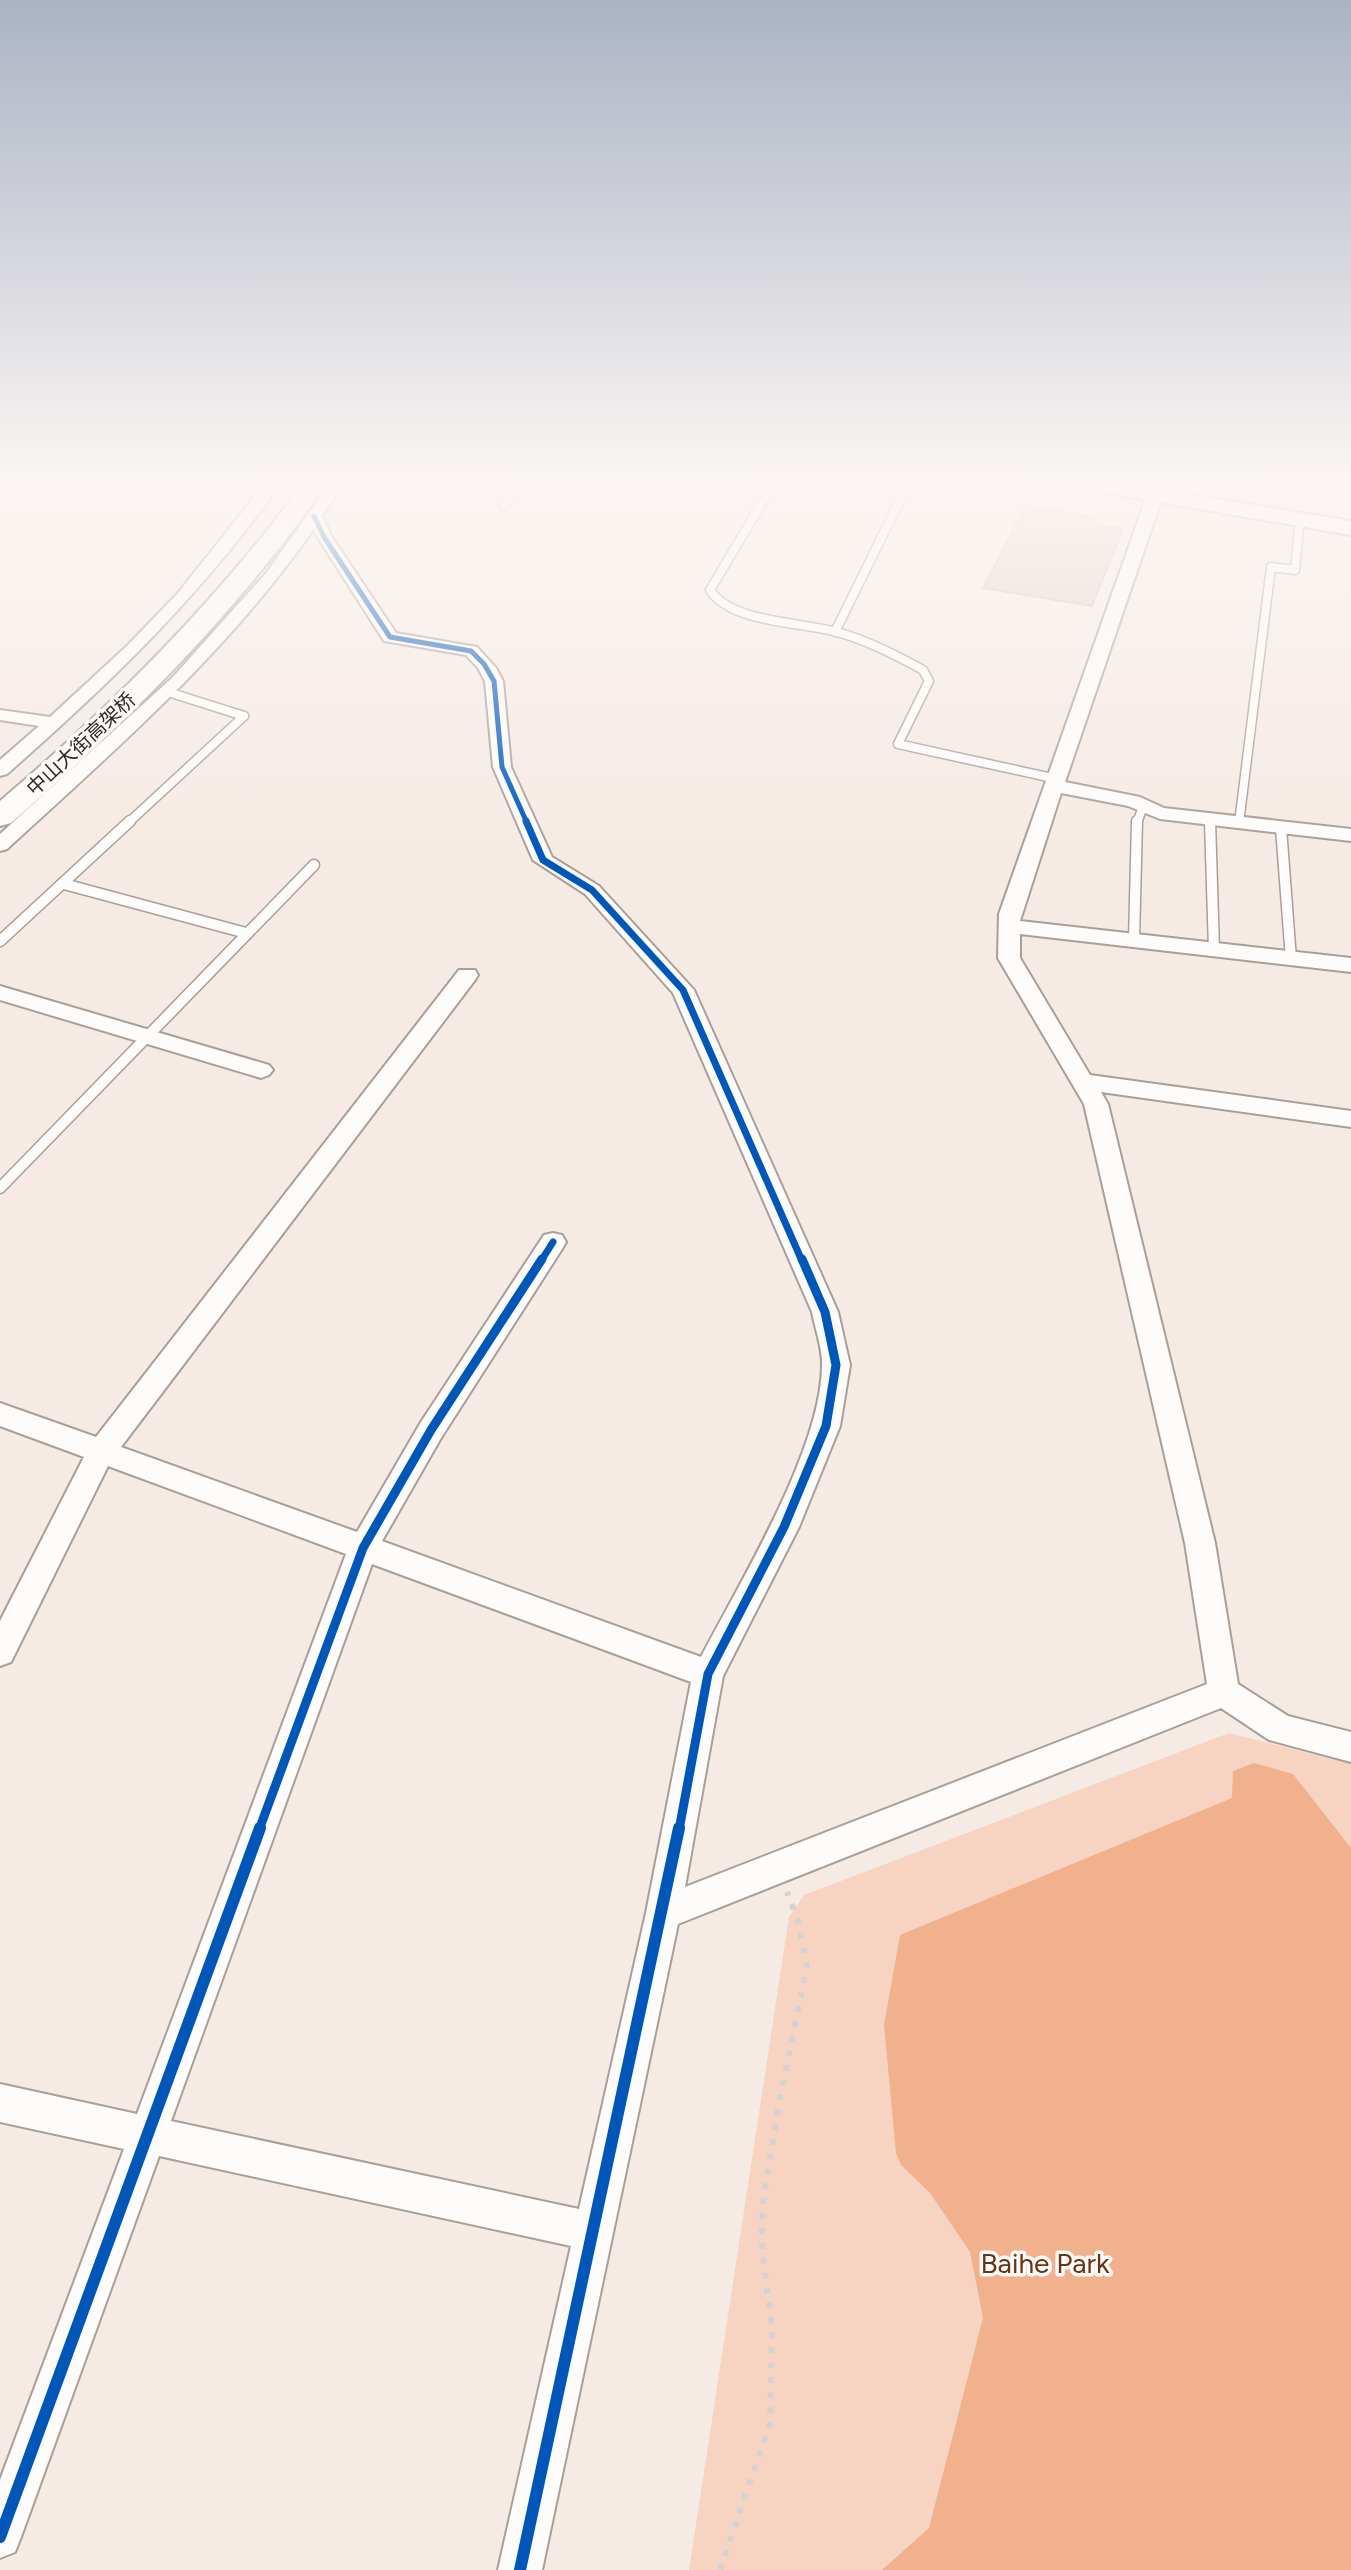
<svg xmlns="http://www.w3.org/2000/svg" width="1351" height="2570" viewBox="0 0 1351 2570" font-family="Figtree,'Noto Sans SC',sans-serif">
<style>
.green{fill:#f7d4c1}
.water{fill:#f1b18d}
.building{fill:#dcd0ca;stroke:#cec2bc;stroke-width:2}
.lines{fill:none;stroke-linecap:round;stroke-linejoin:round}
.lane-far1-casing{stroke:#a99e98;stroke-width:11}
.lane-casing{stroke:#a99e98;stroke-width:13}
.street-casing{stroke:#a99e98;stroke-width:4}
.secondary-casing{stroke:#a99e98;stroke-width:4}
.primary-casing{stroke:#a99e98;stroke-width:4}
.path{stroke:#d6d2d0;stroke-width:6;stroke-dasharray:6 9;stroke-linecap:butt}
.lane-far1{stroke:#fefcfb;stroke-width:8}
.lane{stroke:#fefcfb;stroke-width:10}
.street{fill:#fefcfb;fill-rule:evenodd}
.secondary{fill:#fefcfb;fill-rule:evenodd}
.primary{fill:#fefcfb;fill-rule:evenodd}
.cycleway-far3-casing{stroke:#fafafa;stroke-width:8}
.cycleway-far2-casing{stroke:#fafafa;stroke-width:11}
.cycleway-far1-casing{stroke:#fafafa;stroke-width:14}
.cycleway-casing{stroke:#fafafa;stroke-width:17}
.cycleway-far3{stroke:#0057b8;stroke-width:5}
.cycleway-far2{stroke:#0057b8;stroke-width:7}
.cycleway-far1{stroke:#0057b8;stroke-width:9}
.cycleway{stroke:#0057b8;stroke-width:12}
.labels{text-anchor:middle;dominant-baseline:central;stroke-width:7;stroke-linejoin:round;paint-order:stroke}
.far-street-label{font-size:20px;fill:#372921;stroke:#fafafa}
.near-park-label{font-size:28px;fill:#6a3310;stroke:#fafafa}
</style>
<rect width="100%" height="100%" fill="#f6eae4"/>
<path class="green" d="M1229,1733L1351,1764V2570H689L789,1917L804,1895Z"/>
<path class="water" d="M1254,1763L1293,1774L1351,1848V2570H882L929,2528L983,2318L970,2252L930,2193L901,2165L896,2153L884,2025L900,1935L1232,1798L1233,1771Z"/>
<path class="building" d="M1026,506L1094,517L1091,524L1123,529L1092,606L983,588Z"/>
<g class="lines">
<g class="lane-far1-casing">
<g id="lane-far1">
<path d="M772,486L710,590C731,623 802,622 837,632C867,640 896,655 923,670L929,681L898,744L1057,779"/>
<path d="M504,505L519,486"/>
<path d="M835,632L907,486"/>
<path d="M168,692L244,716"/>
<path d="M1210,819V823"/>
<path d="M128,823L244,716"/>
<path d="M1137,823L1144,804"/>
<path d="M1239,823L1271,567L1295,570L1300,519"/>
</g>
</g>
<g class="lane-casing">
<g id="lane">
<path d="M1210,821L1214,950"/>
<path d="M1281,828L1291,959"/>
<path d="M64,884L246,933"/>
<path d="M1134,940L1137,821"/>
<path d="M0,941L130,821"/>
<path d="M0,1188L314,865"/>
</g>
</g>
<g class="street-casing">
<g id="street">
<path d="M263,486H279C197,600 111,682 7,774L0,776V760L39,726L0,720V710L50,717L128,645L178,593Z"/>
<path d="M328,486H343L322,516L332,537L396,633L477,647L496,668L503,681L511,767L552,857L599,886L694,990L838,1312L850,1365L840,1426L799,1527L723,1676L685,1887L1207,1684L1185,1543L1084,1104L998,958L999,914L1147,495L1155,490L1160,492L1163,495L1065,782L1140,797L1164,808L1351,829V841L1160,819L1128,806L1061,793L1020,921L1351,958V972L1020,934V958L1090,1075L1351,1111V1127L1101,1092L1108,1104L1215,1543L1238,1684L1288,1716L1351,1732V1762L1269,1740L1221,1708L678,1924L542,2570H498L571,2246L159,2156L21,2537L15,2552L0,2558V2480L124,2149L0,2122V2084L137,2114L346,1554L108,1466L11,1662L0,1666V1621L84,1457L0,1426V1403L96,1437L459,970H475L478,975L475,980L121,1447L357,1532L421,1422L544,1235L553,1233L562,1235L566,1242L562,1249L441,1438L382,1541L701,1657C740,1582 821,1450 822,1366C823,1349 815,1329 812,1312L673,993L585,894L533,860L493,767L485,681L478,668L466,655L384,641L313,530C227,653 117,748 7,849L0,851V834L172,678L267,572ZM372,1564L691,1682L646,1913L579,2209L171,2121Z"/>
<path d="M0,986L269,1065L273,1070L269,1075L261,1078L0,1000Z"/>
</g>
</g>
<g class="secondary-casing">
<path id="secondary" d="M1091,486H1137L1351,521V535L1101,492L1094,490Z"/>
</g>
<g class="primary-casing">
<path id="primary" d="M301,486H325C236,614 127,722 11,823L0,826V801C112,706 214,604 301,486Z"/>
</g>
<path class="path" d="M720,2570L770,2423L772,2328L762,2249V2208L780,2098L807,1966L798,1921L787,1892"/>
<use href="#lane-far1" class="lane-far1"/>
<use href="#lane" class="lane"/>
<use href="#street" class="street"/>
<use href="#secondary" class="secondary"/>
<use href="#primary" class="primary"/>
<g class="cycleway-far3-casing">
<path id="cycleway-far3" d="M314,516L324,537L390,637L471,651L484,664L494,681L502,767L527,823"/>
</g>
<g class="cycleway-far2-casing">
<g id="cycleway-far2">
<path d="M526,821L543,860L592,890L683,990L802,1261"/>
<path d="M541,1261L553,1242"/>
</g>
</g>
<g class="cycleway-far1-casing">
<g id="cycleway-far1">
<path d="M259,1830L363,1548L431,1430L542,1259"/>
<path d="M679,1830L708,1674L784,1527L826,1426L836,1365L825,1312L802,1259"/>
</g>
</g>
<g class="cycleway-casing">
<g id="cycleway">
<path d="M0,2537L260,1828"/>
<path d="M520,2570L679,1828"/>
</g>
</g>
<use href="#cycleway-far3" class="cycleway-far3"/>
<use href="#cycleway-far2" class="cycleway-far2"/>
<use href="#cycleway-far1" class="cycleway-far1"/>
<use href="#cycleway" class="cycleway"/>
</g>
<linearGradient id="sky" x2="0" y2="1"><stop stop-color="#abb3c4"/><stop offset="0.57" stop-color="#fbf6f3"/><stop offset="1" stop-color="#fbf6f3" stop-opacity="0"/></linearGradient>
<rect width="1351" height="846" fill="url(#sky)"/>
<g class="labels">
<g class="far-street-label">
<text transform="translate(81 744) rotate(-43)">中山大街高架桥</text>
</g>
<g class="near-park-label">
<text x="1045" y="2263">Baihe Park</text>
</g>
</g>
</svg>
